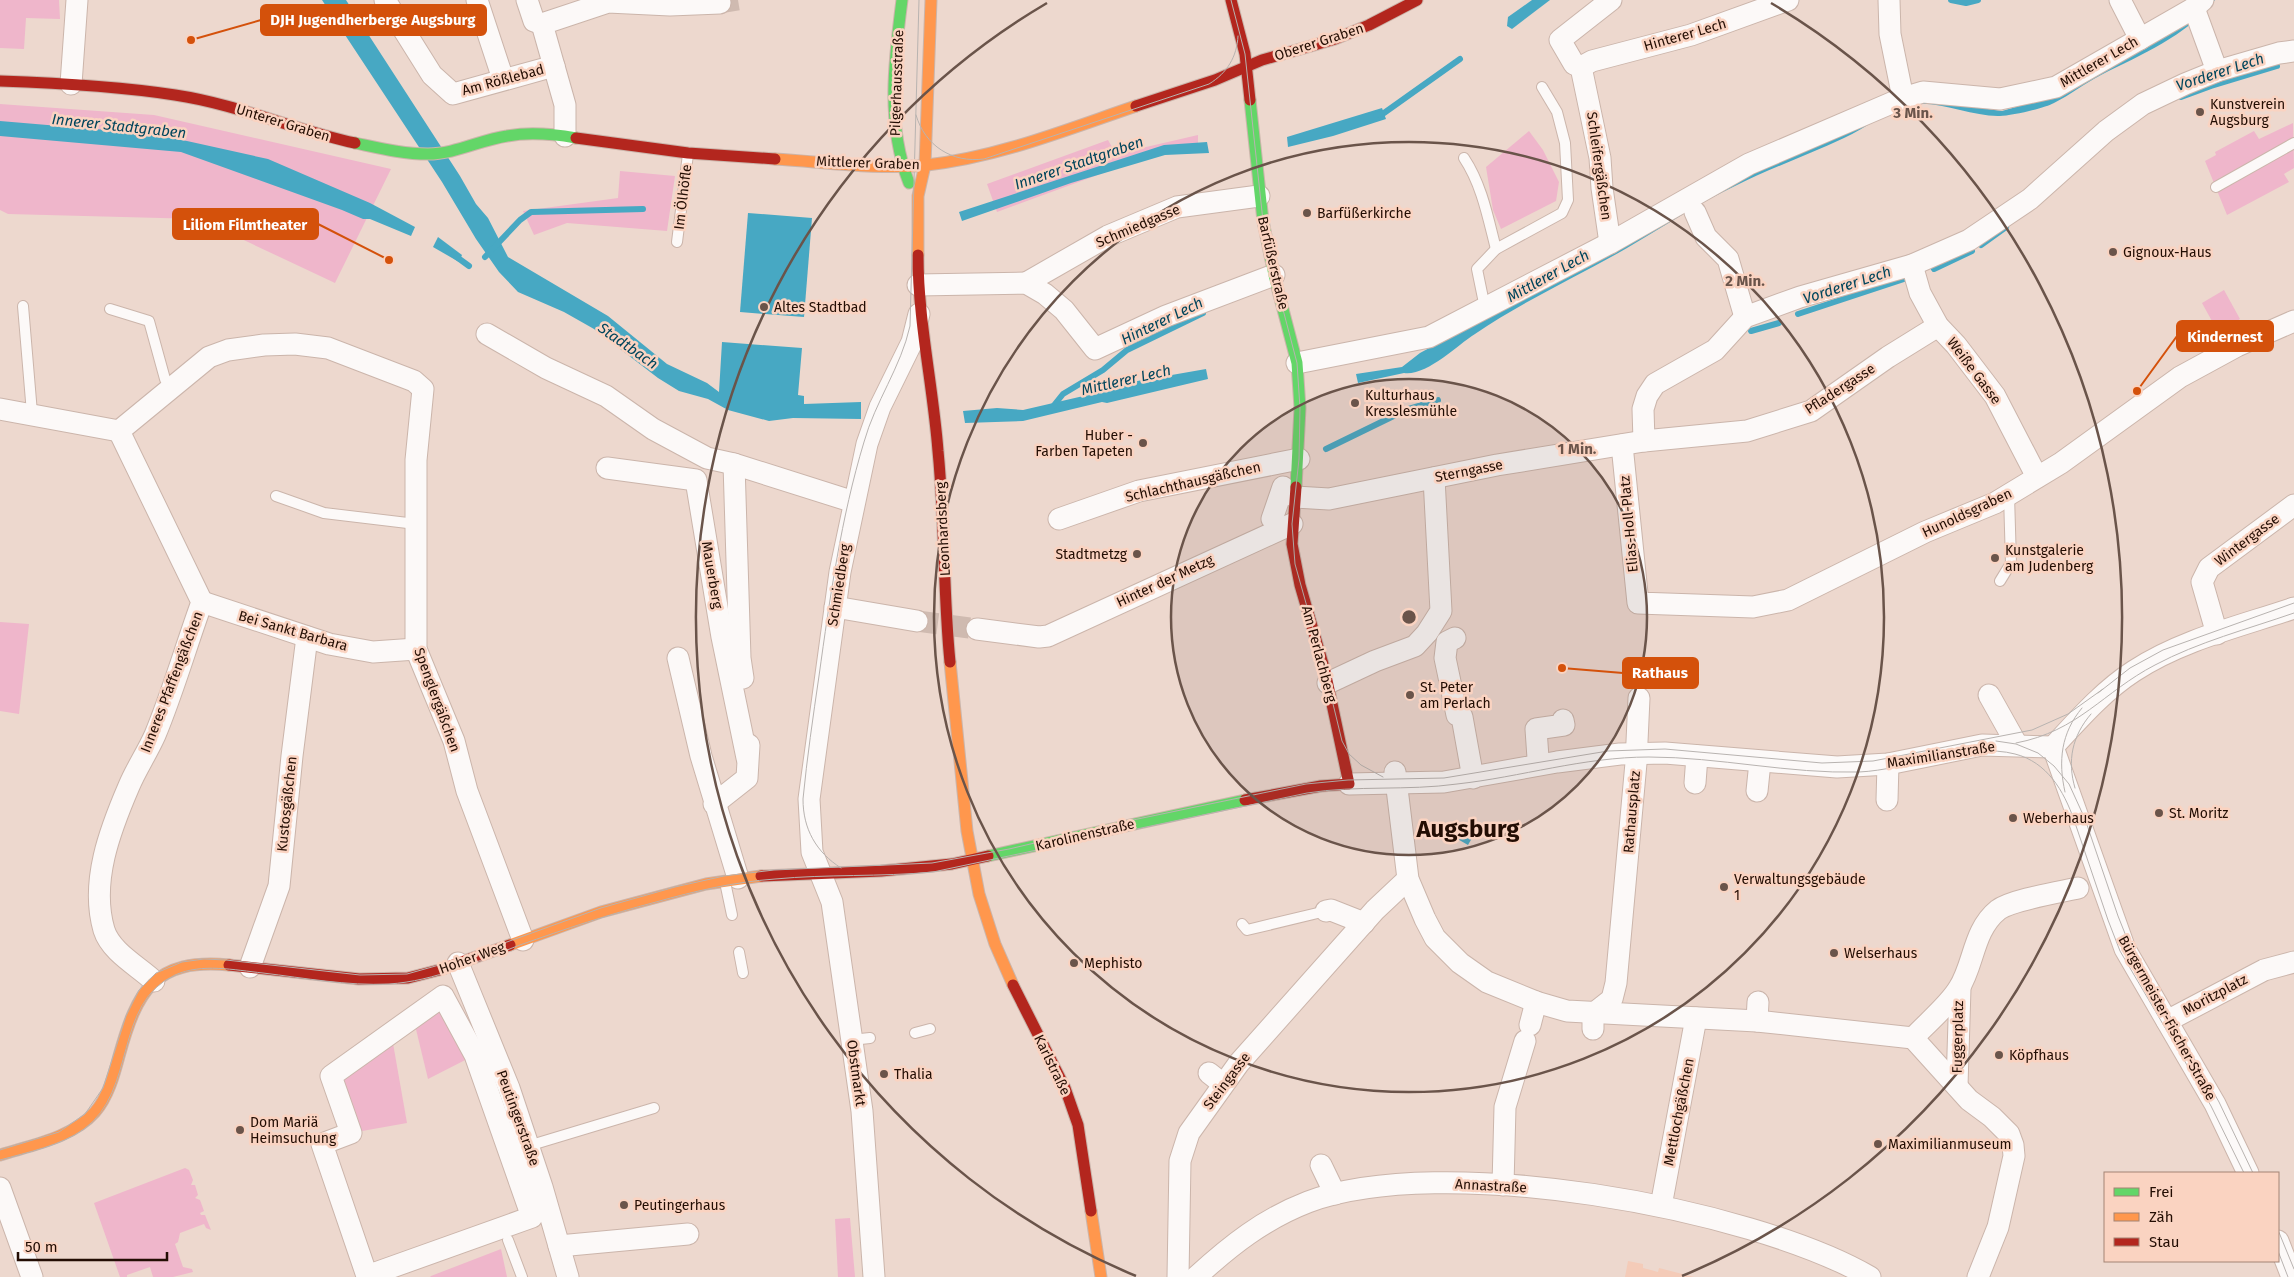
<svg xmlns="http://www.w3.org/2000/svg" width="2294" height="1277" viewBox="0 0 2294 1277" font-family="'Fira Sans',sans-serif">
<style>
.built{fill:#f4cbb8}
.green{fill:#efb6cb}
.water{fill:#47a8c3}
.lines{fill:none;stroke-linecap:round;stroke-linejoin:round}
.stream{stroke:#47a8c3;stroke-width:6}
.street-tunnel{stroke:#cfbab0;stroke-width:21;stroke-dasharray:21 11;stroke-linecap:butt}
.lane-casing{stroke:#cbb5ab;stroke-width:12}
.street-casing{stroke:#cbb5ab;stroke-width:23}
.fast-casing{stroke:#cbb5ab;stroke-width:13}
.slow-casing{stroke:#cbb5ab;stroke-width:13}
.jam-casing{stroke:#cbb5ab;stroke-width:13}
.lane{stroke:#fcf9f8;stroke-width:10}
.street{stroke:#fcf9f8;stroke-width:21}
.fast{stroke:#63d668;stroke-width:11}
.slow{stroke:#ff974d;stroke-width:11}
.jam{stroke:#b3261e;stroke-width:11}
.tram{stroke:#b8b3b0;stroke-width:1}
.ring{fill:none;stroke:#6a544a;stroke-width:2.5}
.poi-dot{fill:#6a544a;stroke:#fad3c1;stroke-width:2}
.labels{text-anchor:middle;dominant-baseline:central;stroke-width:5;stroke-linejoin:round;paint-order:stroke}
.street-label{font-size:14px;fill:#230d03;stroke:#fad3c1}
.poi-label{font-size:14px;fill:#230d03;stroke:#fad3c1;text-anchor:start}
.water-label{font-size:15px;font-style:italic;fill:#00455c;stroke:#fad3c1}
.town-label{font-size:24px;font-weight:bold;fill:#230d03;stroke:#fad3c1}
.centre{fill:#6a544a;stroke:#fad3c1;stroke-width:2.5}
.ring-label{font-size:15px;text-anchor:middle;font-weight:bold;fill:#6a544a;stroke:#fad3c1;stroke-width:5;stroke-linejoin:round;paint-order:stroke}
.leader{fill:none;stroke:#d4510b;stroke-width:2}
.callout-dot{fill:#d4510b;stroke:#fad3c1;stroke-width:2}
.callout{fill:#d4510b;stroke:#d4510b;stroke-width:2}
.callout-label{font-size:15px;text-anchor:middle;font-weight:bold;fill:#fff}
</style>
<rect width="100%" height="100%" fill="#edd8ce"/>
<path class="built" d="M1628,1261L1643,1264V1268L1651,1270L1658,1272L1659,1268L1694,1277H1625Z"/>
<g class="green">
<path d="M0,0H59L60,19L26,18L24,49L0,48Z"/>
<path d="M0,104L154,115L391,169L335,283L199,219L8,214L0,210Z"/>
<path d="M2293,123L2294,168L2284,174L2289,182L2227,215L2205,161L2216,155L2215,152L2254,131L2259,139Z"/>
<path d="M1529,131L1543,150L1559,182L1556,201L1501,229L1493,210L1486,167Z"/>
<path d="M1198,135V150L1163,151L997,212L987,184L1108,140L1116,154Z"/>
<path d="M620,171L675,176L667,231L567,223L534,235L523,211L618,198Z"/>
<path d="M2224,290L2240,319L2218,332L2202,303Z"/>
<path d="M0,622L29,624L19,714L0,711Z"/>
<path d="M443,996L475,1055L428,1079L413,1017Z"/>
<path d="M391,1032L407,1123L351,1133L331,1076Z"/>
<path d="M185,1168L189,1170L193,1180L191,1185H195L198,1195L195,1198L200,1200L204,1211L200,1213L201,1215H205L211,1230L206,1228L204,1224L180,1233L178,1242L175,1244L183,1267L192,1269L193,1272L173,1277H153L150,1267L127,1275V1277H120L94,1203Z"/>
<path d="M850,1218L855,1277H838L835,1219Z"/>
<path d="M501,1249L507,1277H430L431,1276Z"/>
</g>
<g class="water">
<path d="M322,0H346L460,176L476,204L488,218L508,257L608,316L667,364L707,383L719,392L722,342L802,348L798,395L804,396V404L861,402V419L793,418L769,421L728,410L708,399L679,391L658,378L594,329L564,312L518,292L499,272L476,239L442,182Z"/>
<path d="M1532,0H1550L1512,29L1507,26L1508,17Z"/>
<path d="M2206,0H2215C2185,37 2142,54 2101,75C2085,83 2070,95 2054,103C2045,108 2011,116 2000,116C1972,117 1937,99 1910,105C1886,111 1866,128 1844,138C1808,155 1771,168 1735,186C1697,204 1663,227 1627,248C1577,277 1523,301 1475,334C1456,346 1427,376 1404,373L1358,383L1356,374L1402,367L1420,353L1526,296L1695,200L1916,99L2002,111L2050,97Z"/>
<path d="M1382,108L1386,119L1333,136L1288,147L1287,137Z"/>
<path d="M0,121L142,133L187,141L268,159L370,203L415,227L411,236L370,219H363L342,210L181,152L0,136Z"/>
<path d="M1207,142L1209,153L1165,155L1071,183L962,221L959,212L1164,145Z"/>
<path d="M748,213L812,218L804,317L740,312Z"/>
<path d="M438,237L462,255L459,262L433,247Z"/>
<path d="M1206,369L1208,379L1107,403L1102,402L1023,421L965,423L963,411L997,408L1023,410L1105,391L1126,383Z"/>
<path d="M1462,822L1476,831L1468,845L1454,837Z"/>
</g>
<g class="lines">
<g class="stream">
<path d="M1951,0L1966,3L1978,0"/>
<path d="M2181,97L2211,86L2277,66"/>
<path d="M1376,115L1384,113L1460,59"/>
<path d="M1981,245L2006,227"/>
<path d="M454,255L469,266"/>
<path d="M485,257L520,220L531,212L643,209"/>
<path d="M1934,269L1972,251"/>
<path d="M1798,314L1904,279"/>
<path d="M1751,331L1779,323"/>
<path d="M1051,409L1063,394L1103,370L1127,350L1203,313"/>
<path d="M1326,449L1408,409L1438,400"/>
</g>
<g class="street-tunnel">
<path d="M720,3L738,0"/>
<path d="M917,621L977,629"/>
</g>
<g class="lane-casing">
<g id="lane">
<path d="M1464,158C1482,185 1488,218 1496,249"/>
<path d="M2216,187L2294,143"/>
<path d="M677,242L688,154"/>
<path d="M23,306L32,413"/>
<path d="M1485,308L1477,269L1496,249L1562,213L1568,200L1565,143L1557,112L1542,87"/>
<path d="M110,309L149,321L165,379L171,390"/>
<path d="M276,496L324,513L416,524"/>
<path d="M2000,581L2011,563L2009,495"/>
<path d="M725,882L732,915"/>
<path d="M1242,924L1247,930L1326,911"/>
<path d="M739,952L743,973"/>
<path d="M915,1033L930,1029"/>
<path d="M851,1040L870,1038"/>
<path d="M528,1146L654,1108"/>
<path d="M508,1240L522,1277"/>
</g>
</g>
<g class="street-casing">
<g id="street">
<path d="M385,0L432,75L453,94L554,66"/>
<path d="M477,0L503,79"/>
<path d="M527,0L534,21L542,24"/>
<path d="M1889,0L1890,34L1903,98"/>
<path d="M2120,0L2140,39"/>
<path d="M2194,8L2217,71"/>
<path d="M1581,67L1592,61L1691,35L1788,0"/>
<path d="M1581,67L1600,158L1602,188L1610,243"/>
<path d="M1581,67L1574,64L1560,40L1611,0"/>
<path d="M71,84L77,0"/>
<path d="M565,136V105L542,24L608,2L670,5L720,3"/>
<path d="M1695,212L1706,237L1728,259L1745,317"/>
<path d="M1912,265L1920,293L1938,326L1956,345L1995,396L2037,477"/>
<path d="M1026,283L1108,236L1177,207L1259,196"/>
<path d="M918,285L1026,283L1045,294L1064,310L1095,349L1166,316L1274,275"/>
<path d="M487,334L546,368L606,396L653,429L707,458L734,464L854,502"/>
<path d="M1297,363L1429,337L1610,243L1749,164L1903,98L1923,92L2000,99L2056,87L2194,8L2203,0"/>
<path d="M0,409L119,431"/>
<path d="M119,431L209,357L228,350L264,345L295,344L328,348L414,381L423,389L416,460V649L454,741L467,791L523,940"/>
<path d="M119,431L202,602C186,646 173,692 155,735C147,753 136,769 129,786C110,830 90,882 104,930C111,952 138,966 154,981"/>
<path d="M1644,441L1643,409L1647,396L1655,384L1715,350L1745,317L1800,297L1912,265L1969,240L2030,199L2106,131L2143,104L2185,84L2217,71L2279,53L2294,51"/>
<path d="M1622,445L1638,603L1753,607L1788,600L1925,532L1995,503L2061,463L2180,377L2237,346L2294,321"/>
<path d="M734,464L740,658L743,678"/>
<path d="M607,468L696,480L722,637L747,758"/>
<path d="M1295,497L1329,499L1497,465L1644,441L1747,431L1811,411L1888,357L1938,326"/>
<path d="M1059,519L1139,491L1299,459"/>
<path d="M1272,519L1283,487"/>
<path d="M202,602L329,644L373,652L416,649"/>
<path d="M835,607L917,621"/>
<path d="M977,629L1039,637L1048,636L1292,524"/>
<path d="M2217,634L2202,582L2209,568L2294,505"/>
<path d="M1455,638L1447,642L1445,658L1457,715L1462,717L1473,778"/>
<path d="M678,658L701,756L738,878"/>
<path d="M1328,683L1375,661L1415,646L1427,633L1441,611L1434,478"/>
<path d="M1989,695L2017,745"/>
<path d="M2053,747L2125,949L2215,1104L2248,1173"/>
<path d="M1538,758L1536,729L1564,725L1563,720"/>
<path d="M1395,772L1408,879L1425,919L1435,938L1460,963L1487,982L1536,1002L1567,1011L1757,1021L1913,1038C1926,1024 1950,1004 1959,988C1974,965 1973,930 1998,910C2011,900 2060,892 2078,888"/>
<path d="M1695,783L1697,756"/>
<path d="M1349,784L1444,782L1557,762L1620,754L1665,753L1837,767L1888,764L1982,745L2053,747C2078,720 2103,691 2134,671C2181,640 2241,626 2294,608"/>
<path d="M1757,791L1760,762"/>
<path d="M1887,800L1888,764"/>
<path d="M714,804L747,778L749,745"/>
<path d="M1326,911L1331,910L1364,923"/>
<path d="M458,963L509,1088L542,1187L568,1277"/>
<path d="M250,967L279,886L292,756L307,637"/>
<path d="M443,996L475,1055L532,1217L367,1276L322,1144L351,1133L331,1076Z"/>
<path d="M1757,1021L1758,1002"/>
<path d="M2167,1021L2264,970L2294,962"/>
<path d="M1530,1025L1536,1002"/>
<path d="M1593,1029V1014L1612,999L1616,983L1636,763L1639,698"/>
<path d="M1913,1038L1969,1100L1992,1117L2009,1134L2013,1145L2014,1156L1998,1227L1978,1277"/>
<path d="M1209,1073L1223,1084"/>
<path d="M1957,1086L1960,988"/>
<path d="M1321,1165L1335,1194"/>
<path d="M1503,1185L1505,1107L1525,1041"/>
<path d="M0,1188L32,1277"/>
<path d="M1661,1206L1696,1018"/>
<path d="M2278,1241L2292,1277"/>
<path d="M559,1246L688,1234"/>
<path d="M874,1277L862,1111L832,902L812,852L809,799L840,572L867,444L880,407L912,342L919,314"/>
<path d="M1178,1277L1180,1161L1189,1133L1239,1063L1375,910L1408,879"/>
<path d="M1196,1277C1231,1245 1264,1219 1308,1202C1440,1152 1749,1207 1870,1277"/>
</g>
</g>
<g class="fast-casing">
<g id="fast">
<path d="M902,0C894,62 886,123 909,183"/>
<path d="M1250,100L1263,221L1274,275L1297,363L1300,408L1296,487"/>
<path d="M355,143C379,148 403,154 428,154C455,154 480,140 507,136C529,132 553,134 576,138"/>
<path d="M988,856L1245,800"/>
</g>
</g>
<g class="slow-casing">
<g id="slow">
<path d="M775,159C825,162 877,170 927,165C999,157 1068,129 1136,106"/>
<path d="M918,255V196L925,165L931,0"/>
<path d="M950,662L967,831L979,894L995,944L1013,985"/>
<path d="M510,945L601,912L706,884L761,876"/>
<path d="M0,1155C32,1145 72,1138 95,1112C108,1097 114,1075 119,1056C137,991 154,958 229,965"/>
<path d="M1091,1211L1101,1277"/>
</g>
</g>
<g class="jam-casing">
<g id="jam">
<path d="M1231,0L1245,54L1250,100"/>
<path d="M0,81C58,83 117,86 175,95C236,104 295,130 355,143"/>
<path d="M1136,106L1215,80L1262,60L1335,39L1369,25L1417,0"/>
<path d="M576,138L688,153L775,159"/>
<path d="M918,255C918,321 933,386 938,451C945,521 943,592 950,662"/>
<path d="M1245,800L1321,786L1349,784L1325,671L1300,585L1292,544L1296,487"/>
<path d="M761,876L881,871L952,864L988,856"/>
<path d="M229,965L359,979L408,978L439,970L510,945"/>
<path d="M1013,985L1065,1088L1078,1125L1091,1211"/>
</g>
</g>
<use href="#lane" class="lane"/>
<use href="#street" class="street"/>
<use href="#fast" class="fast"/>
<use href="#slow" class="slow"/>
<use href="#jam" class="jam"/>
<g class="tram">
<path d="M1231,0L1245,54L1263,221L1274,275L1297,363L1300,408L1299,459L1292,524L1295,564L1325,671L1342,741L1349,754L1361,765L1383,777"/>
<path d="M916,115C925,146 952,163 984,159L1209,84C1227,73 1237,57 1238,36"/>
<path d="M2098,693L2130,668L2163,650L2294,603"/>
<path d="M1996,741L2016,744L2038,753L2054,766L2069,784L2085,819L2118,916L2130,946L2219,1102L2253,1173"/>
<path d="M2016,743C2079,731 2103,692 2155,665C2198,642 2248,629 2294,613"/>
<path d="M2075,788C2067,761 2072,736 2091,714"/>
<path d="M2065,792C2058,761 2061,733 2082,708"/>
<path d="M2072,814L2108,920L2120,951L2211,1106L2244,1173"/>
<path d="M841,868C816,852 803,829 803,799C807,758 813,717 819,676C830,597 841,518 864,442C875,402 901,367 910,326L919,0"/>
<path d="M0,1150L59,1132L85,1114L103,1088L126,1016L139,990L156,973L182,962L204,959L226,960L360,975L407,974L457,960L601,908L675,887L724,876L774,870L932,863L1009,849L1133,820L1306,784L1348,780L1444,778L1608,751L1665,749L1822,763L1873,761L2032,730L2068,714L2103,689"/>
<path d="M0,1160C28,1152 60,1146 84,1129C137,1091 113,1003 175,975C202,963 234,970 263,973C305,978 347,986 389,984C435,981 478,961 520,945C565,929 610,914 656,902C695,891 734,882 775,879C827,874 880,877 933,872L1307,793C1357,785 1407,791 1457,784C1521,777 1583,757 1649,757C1719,757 1789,774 1859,772C1907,770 1970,742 2015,754C2047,762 2064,791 2074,820"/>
<path d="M2278,1230L2294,1269"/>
<path d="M2278,1251L2288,1277"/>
</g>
</g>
<circle cx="1409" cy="617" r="238" fill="#6a544a" fill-opacity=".12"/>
<g class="ring">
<circle cx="1409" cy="617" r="238"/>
<circle cx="1409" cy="617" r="475"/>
<path d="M1136 1276A713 713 0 0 1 1047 3M1771 3A713 713 0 0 1 1682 1276"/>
</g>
<g class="poi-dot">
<circle cx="2200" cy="112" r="5"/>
<circle cx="1307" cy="213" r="5"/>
<circle cx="2113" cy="252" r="5"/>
<circle cx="764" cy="307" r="5"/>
<circle cx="1355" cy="403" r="5"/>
<circle cx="1143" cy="443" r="5"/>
<circle cx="1137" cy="554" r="5"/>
<circle cx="1995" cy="558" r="5"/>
<circle cx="1410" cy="695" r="5"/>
<circle cx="2159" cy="813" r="5"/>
<circle cx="2013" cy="818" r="5"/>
<circle cx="1724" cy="887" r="5"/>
<circle cx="1834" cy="953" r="5"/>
<circle cx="1074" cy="963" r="5"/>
<circle cx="1999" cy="1055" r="5"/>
<circle cx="884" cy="1074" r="5"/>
<circle cx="240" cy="1130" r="5"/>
<circle cx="1878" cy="1144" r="5"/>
<circle cx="624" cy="1205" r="5"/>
</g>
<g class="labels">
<g class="street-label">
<text transform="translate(1685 35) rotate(-16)">Hinterer Lech</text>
<text transform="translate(1319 42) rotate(-18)">Oberer Graben</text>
<text transform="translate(2099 62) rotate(-30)">Mittlerer Lech</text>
<text transform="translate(503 80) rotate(-15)">Am Rößlebad</text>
<text transform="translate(897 83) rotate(-88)">Pilgerhausstraße</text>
<text transform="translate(283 123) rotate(17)">Unterer Graben</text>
<text transform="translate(868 163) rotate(2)">Mittlerer Graben</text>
<text transform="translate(1599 166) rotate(82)">Schleifergäßchen</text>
<text transform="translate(683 197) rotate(-83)">Im Ölhöfle</text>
<text transform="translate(1138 226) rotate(-23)">Schmiedgasse</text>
<text transform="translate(1273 263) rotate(77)">Barfüßerstraße</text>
<text transform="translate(1974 371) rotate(53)">Weiße Gasse</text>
<text transform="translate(1840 389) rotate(-33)">Pfladergasse</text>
<text transform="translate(1469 471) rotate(-11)">Sterngasse</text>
<text transform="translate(1193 482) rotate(-13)">Schlachthausgäßchen</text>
<text transform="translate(1967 513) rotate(-25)">Hunoldsgraben</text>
<text transform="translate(1629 524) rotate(-95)">Elias-Holl-Platz</text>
<text transform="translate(943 529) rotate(-93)">Leonhardsberg</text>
<text transform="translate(2247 540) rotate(-37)">Wintergasse</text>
<text transform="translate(712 575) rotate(80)">Mauerberg</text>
<text transform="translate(1165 581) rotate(-25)">Hinter der Metzg</text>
<text transform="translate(839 585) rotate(-81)">Schmiedberg</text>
<text transform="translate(293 631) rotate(16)">Bei Sankt Barbara</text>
<text transform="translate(1319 654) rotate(75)">Am Perlachberg</text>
<text transform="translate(172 682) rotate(-69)">Inneres Pfaffengäßchen</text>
<text transform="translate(437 700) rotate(70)">Spenglergäßchen</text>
<text transform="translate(1941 755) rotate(-9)">Maximilianstraße</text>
<text transform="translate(287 804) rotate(-84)">Kustosgäßchen</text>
<text transform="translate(1632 812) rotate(-85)">Rathausplatz</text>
<text transform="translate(1085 835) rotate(-13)">Karolinenstraße</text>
<text transform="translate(472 958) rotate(-20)">Hoher Weg</text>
<text transform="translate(2215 995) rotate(-28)">Moritzplatz</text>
<text transform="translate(2167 1018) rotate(61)">Bürgermeister-Fischer-Straße</text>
<text transform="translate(1958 1037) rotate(-89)">Fuggerplatz</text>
<text transform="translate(1052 1065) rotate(64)">Karlstraße</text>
<text transform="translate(856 1073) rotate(82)">Obstmarkt</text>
<text transform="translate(1227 1081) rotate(-53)">Steingasse</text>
<text transform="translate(1679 1112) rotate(-79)">Mettlochgäßchen</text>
<text transform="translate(518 1118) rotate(70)">Peutingerstraße</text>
<text transform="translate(1491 1186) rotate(3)">Annastraße</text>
</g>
<g class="poi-label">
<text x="2210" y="104">Kunstverein<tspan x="2210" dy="16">Augsburg</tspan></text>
<text x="1317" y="213">Barfüßerkirche</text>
<text x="2123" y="252">Gignoux-Haus</text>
<text x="774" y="307">Altes Stadtbad</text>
<text x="1365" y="395">Kulturhaus<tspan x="1365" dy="16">Kresslesmühle</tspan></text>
<text x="1133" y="435" text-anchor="end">Huber -<tspan x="1133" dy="16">Farben Tapeten</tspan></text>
<text x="2005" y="550">Kunstgalerie<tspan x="2005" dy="16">am Judenberg</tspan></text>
<text x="1127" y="554" text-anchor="end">Stadtmetzg</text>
<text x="1420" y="687">St. Peter<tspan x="1420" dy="16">am Perlach</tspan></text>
<text x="2169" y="813">St. Moritz</text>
<text x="2023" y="818">Weberhaus</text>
<text x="1734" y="879">Verwaltungsgebäude<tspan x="1734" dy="16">1</tspan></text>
<text x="1844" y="953">Welserhaus</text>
<text x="1084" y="963">Mephisto</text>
<text x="2009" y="1055">Köpfhaus</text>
<text x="894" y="1074">Thalia</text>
<text x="250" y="1122">Dom Mariä<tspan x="250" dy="16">Heimsuchung</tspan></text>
<text x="1888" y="1144">Maximilianmuseum</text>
<text x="634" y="1205">Peutingerhaus</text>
</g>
<g class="water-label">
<text transform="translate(2220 72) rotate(-18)">Vorderer Lech</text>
<text transform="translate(119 126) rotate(6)">Innerer Stadtgraben</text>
<text transform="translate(1079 163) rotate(-19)">Innerer Stadtgraben</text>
<text transform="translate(1548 276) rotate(-29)">Mittlerer Lech</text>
<text transform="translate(1847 285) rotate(-18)">Vorderer Lech</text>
<text transform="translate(1162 321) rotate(-26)">Hinterer Lech</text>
<text transform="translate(628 346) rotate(35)">Stadtbach</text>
<text transform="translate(1126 380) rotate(-13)">Mittlerer Lech</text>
</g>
<g class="town-label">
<text x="1468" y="829">Augsburg</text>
</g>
</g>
<circle cx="1409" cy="617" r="8" class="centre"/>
<g class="ring-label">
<text x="1913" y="118">3 Min.</text>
<text x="1745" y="286">2 Min.</text>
<text x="1577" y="454">1 Min.</text>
</g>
<path class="leader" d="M191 40L261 20M389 260L318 224M2137 391L2177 336M1562 668L1623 673"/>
<g class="callout-dot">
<circle cx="191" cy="40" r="5"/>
<circle cx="389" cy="260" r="5"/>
<circle cx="2137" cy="391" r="5"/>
<circle cx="1562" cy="668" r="5"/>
</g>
<g class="callout">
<rect x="261" y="5" width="225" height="30" rx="5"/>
<rect x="173" y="209" width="145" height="30" rx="5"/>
<rect x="2177" y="321" width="96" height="30" rx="5"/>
<rect x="1623" y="658" width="75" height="30" rx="5"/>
</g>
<g class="callout-label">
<text x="373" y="25">DJH Jugendherberge Augsburg</text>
<text x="245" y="230">Liliom Filmtheater</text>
<text x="2225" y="342">Kindernest</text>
<text x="1660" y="678">Rathaus</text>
</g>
<rect x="2104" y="1172" width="175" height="90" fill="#fad3c1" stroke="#a48475"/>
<rect x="2114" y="1188" width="25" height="8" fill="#63d668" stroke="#a48475"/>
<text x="2149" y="1197" font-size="15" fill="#230d03">Frei</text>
<rect x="2114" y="1213" width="25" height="8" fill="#ff974d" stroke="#a48475"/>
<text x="2149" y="1222" font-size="15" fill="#230d03">Zäh</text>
<rect x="2114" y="1238" width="25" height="8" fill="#b3261e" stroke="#a48475"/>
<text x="2149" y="1247" font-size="15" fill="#230d03">Stau</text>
<path d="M18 1252v8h149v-8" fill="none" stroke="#230d03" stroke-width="2.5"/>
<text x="25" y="1252" font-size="15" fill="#230d03" stroke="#fad3c1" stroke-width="4" paint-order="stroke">50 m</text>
</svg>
